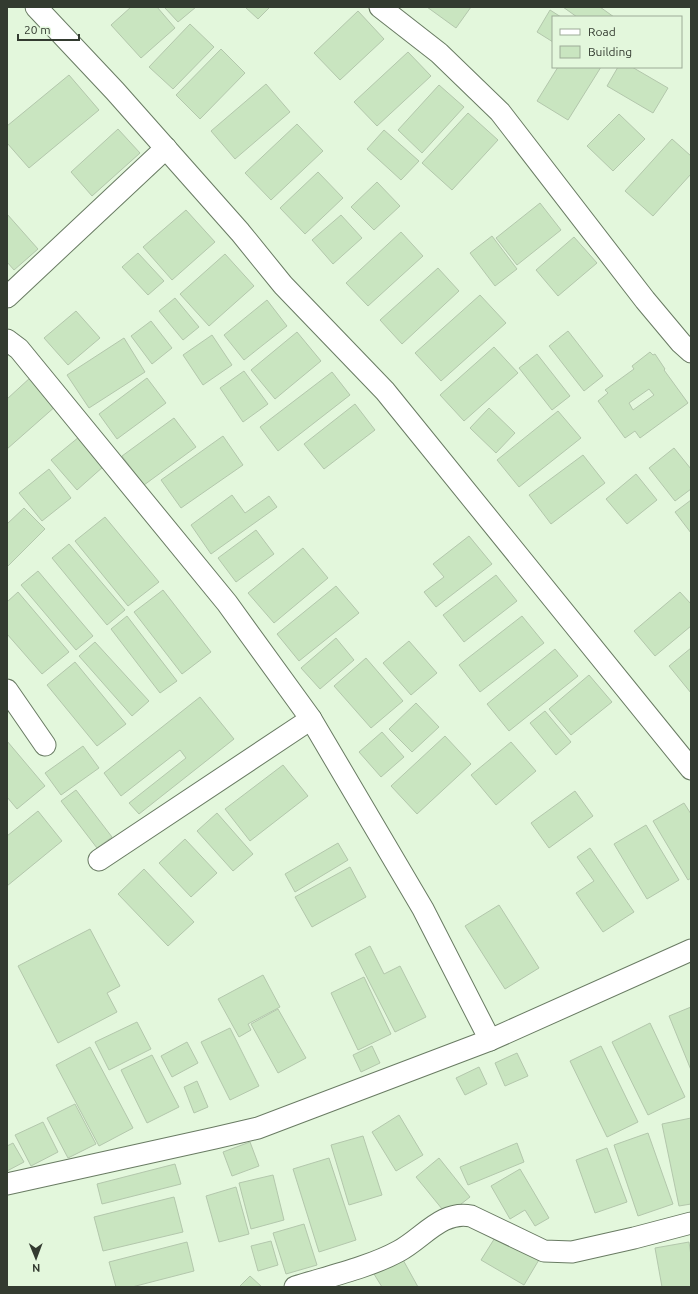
<svg xmlns="http://www.w3.org/2000/svg" width="698" height="1294" viewBox="0 0 698 1294" font-family="Ubuntu,sans-serif">
<style>
.building{fill:#c9e5c0;stroke:#b3c7ac;fill-rule:evenodd}
.lines{fill:none;stroke-linecap:round;stroke-linejoin:round}
.minor-casing{stroke:#697b63;stroke-width:23}
.minor{stroke:#fff;stroke-width:21}
</style>
<rect width="100%" height="100%" fill="#e3f7dc"/>
<g class="building">
<path d="M131,7H157L175,28L141,58L111,25Z"/>
<path d="M167,7H196L178,22L165,8Z"/>
<path d="M245,7H270L258,19Z"/>
<path d="M427,7H471L456,28Z"/>
<path d="M563,7H600L614,17H577Z"/>
<path d="M550,10L561,17H553V42L537,32Z"/>
<path d="M358,11L384,39L340,80L314,53Z"/>
<path d="M190,24L214,47L173,89L149,67Z"/>
<path d="M221,49L245,73L200,119L176,95Z"/>
<path d="M408,52L431,76L377,126L354,102Z"/>
<path d="M558,67H601L568,120L537,101Z"/>
<path d="M618,67H632L668,88L653,113L607,86Z"/>
<path d="M69,75L99,110L29,168L7,143V126Z"/>
<path d="M266,84L290,112L235,159L211,131Z"/>
<path d="M439,85L464,107L422,153L398,130Z"/>
<path d="M468,113L498,140L452,190L422,163Z"/>
<path d="M619,114L645,139L613,171L587,146Z"/>
<path d="M297,124L323,151L271,200L245,173Z"/>
<path d="M118,129L140,153L92,196L71,172Z"/>
<path d="M384,130L419,161L401,180L367,149Z"/>
<path d="M672,139L691,156V174L653,216L625,191Z"/>
<path d="M318,172L343,198L305,234L280,208Z"/>
<path d="M377,182L400,206L374,230L351,207Z"/>
<path d="M540,203L561,230L517,265L496,238Z"/>
<path d="M186,210L215,242L172,280L143,247Z"/>
<path d="M7,214L38,249L14,270L7,262Z"/>
<path d="M341,215L362,238L333,264L312,240Z"/>
<path d="M401,232L423,256L368,306L346,283Z"/>
<path d="M492,236L517,269L495,286L470,253Z"/>
<path d="M574,237L597,263L558,296L536,270Z"/>
<path d="M138,253L164,281L148,295L122,267Z"/>
<path d="M225,254L254,286L209,326L180,294Z"/>
<path d="M438,268L459,291L402,344L380,320Z"/>
<path d="M480,295L506,323L441,381L415,353Z"/>
<path d="M175,298L199,327L183,340L159,311Z"/>
<path d="M267,300L287,326L244,360L224,335Z"/>
<path d="M76,311L100,338L68,365L44,338Z"/>
<path d="M151,321L172,348L152,364L131,336Z"/>
<path d="M568,331L603,376L584,391L549,346Z"/>
<path d="M297,332L321,361L275,399L251,370Z"/>
<path d="M212,335L232,365L203,385L183,355Z"/>
<path d="M124,338L145,372L89,408L67,375Z"/>
<path d="M494,347L518,373L464,421L440,395Z"/>
<path d="M650,352L653,355L655,354L665,369L664,370L688,403L640,438L635,431L625,438L598,401L608,393L605,390L634,369L632,366ZM649,389L654,395L633,410L629,403Z"/>
<path d="M537,354L570,396L552,410L519,368Z"/>
<path d="M244,371L268,404L243,422L220,388Z"/>
<path d="M332,372L350,395L278,451L260,427Z"/>
<path d="M31,377L57,405L7,449V399Z"/>
<path d="M147,378L166,403L117,439L99,414Z"/>
<path d="M355,404L375,430L324,469L304,444Z"/>
<path d="M489,408L515,433L496,453L470,428Z"/>
<path d="M558,411L581,438L519,487L497,460Z"/>
<path d="M174,418L196,447L144,485L122,456Z"/>
<path d="M223,436L243,465L181,508L161,480Z"/>
<path d="M79,437L104,466L77,490L51,460Z"/>
<path d="M674,448L691,469V489L675,501L649,468Z"/>
<path d="M583,455L605,483L551,524L529,495Z"/>
<path d="M49,469L71,498L42,521L19,493Z"/>
<path d="M636,474L657,500L627,524L606,499Z"/>
<path d="M232,495L245,513L269,496L277,507L211,554L191,525Z"/>
<path d="M691,500V533L675,512Z"/>
<path d="M24,508L45,529L7,567V524Z"/>
<path d="M105,517L159,582L128,606L75,541Z"/>
<path d="M256,530L274,554L236,582L218,558Z"/>
<path d="M469,536L492,564L436,607L424,592L444,577L433,564Z"/>
<path d="M69,544L125,610L107,625L52,558Z"/>
<path d="M303,548L328,578L274,623L248,593Z"/>
<path d="M38,571L93,636L76,650L21,585Z"/>
<path d="M496,575L517,601L464,642L443,615Z"/>
<path d="M336,586L359,613L299,661L277,634Z"/>
<path d="M163,590L211,652L182,674L134,612Z"/>
<path d="M18,592L69,652L42,674L7,634V602Z"/>
<path d="M680,592L691,604V626L655,656L634,631Z"/>
<path d="M127,616L177,681L160,693L111,629Z"/>
<path d="M522,616L544,643L480,692L459,665Z"/>
<path d="M336,638L354,660L320,689L301,668Z"/>
<path d="M409,641L437,673L411,695L383,663Z"/>
<path d="M95,642L149,701L132,716L79,656Z"/>
<path d="M691,648V693L669,666Z"/>
<path d="M555,649L578,676L509,731L487,704Z"/>
<path d="M366,658L403,701L371,728L334,686Z"/>
<path d="M75,662L126,724L97,746L47,685Z"/>
<path d="M589,675L612,702L571,735L549,709Z"/>
<path d="M200,697L234,739L139,814L129,803L186,758L180,750L121,796L104,773Z"/>
<path d="M416,703L439,727L412,752L389,729Z"/>
<path d="M545,711L571,742L556,755L530,723Z"/>
<path d="M382,732L404,757L381,777L359,752Z"/>
<path d="M445,736L471,764L417,814L391,786Z"/>
<path d="M7,741L45,786L17,809L7,797Z"/>
<path d="M511,742L536,771L496,805L471,775Z"/>
<path d="M83,746L99,768L61,795L45,773Z"/>
<path d="M283,765L308,796L250,841L225,809Z"/>
<path d="M76,790L112,837L97,848L61,801Z"/>
<path d="M575,791L593,816L549,848L531,823Z"/>
<path d="M684,803L691,814V878L688,880L653,821Z"/>
<path d="M38,811L62,841L7,886V836Z"/>
<path d="M217,813L253,854L233,871L197,831Z"/>
<path d="M646,825L679,880L647,899L614,844Z"/>
<path d="M185,839L217,873L191,897L159,863Z"/>
<path d="M338,843L348,860L295,892L285,874Z"/>
<path d="M590,848L634,912L603,932L576,893L594,881L577,857Z"/>
<path d="M350,867L366,897L312,927L295,897Z"/>
<path d="M144,869L194,922L168,946L118,894Z"/>
<path d="M499,905L539,968L505,989L465,926Z"/>
<path d="M90,929L120,986L107,993L117,1012L58,1043L18,966Z"/>
<path d="M370,946L384,974L400,966L426,1017L395,1032L355,954Z"/>
<path d="M263,975L280,1007L248,1024L251,1030L239,1037L218,999Z"/>
<path d="M364,977L391,1034L358,1050L331,993Z"/>
<path d="M691,1007V1070L669,1016Z"/>
<path d="M278,1009L306,1058L278,1073L251,1024Z"/>
<path d="M137,1022L151,1049L109,1070L95,1042Z"/>
<path d="M650,1023L685,1097L648,1115L612,1042Z"/>
<path d="M230,1028L259,1086L230,1100L201,1042Z"/>
<path d="M187,1042L198,1063L172,1077L161,1056Z"/>
<path d="M372,1046L380,1063L361,1072L353,1055Z"/>
<path d="M601,1046L638,1122L607,1137L570,1061Z"/>
<path d="M90,1047L133,1128L99,1146L56,1065Z"/>
<path d="M517,1053L528,1076L505,1086L495,1063Z"/>
<path d="M152,1055L179,1107L147,1123L121,1070Z"/>
<path d="M479,1067L487,1084L465,1095L456,1078Z"/>
<path d="M197,1081L208,1107L194,1113L184,1087Z"/>
<path d="M75,1104L96,1144L68,1158L47,1118Z"/>
<path d="M399,1115L423,1155L396,1171L372,1132Z"/>
<path d="M691,1118V1204L679,1206L662,1124Z"/>
<path d="M43,1122L58,1152L31,1166L15,1135Z"/>
<path d="M648,1133L673,1204L638,1216L614,1145Z"/>
<path d="M363,1136L382,1195L349,1205L331,1145Z"/>
<path d="M250,1142L259,1166L232,1176L223,1152Z"/>
<path d="M13,1143L24,1162L7,1171V1146Z"/>
<path d="M517,1143L524,1162L468,1185L460,1167Z"/>
<path d="M607,1148L627,1202L595,1213L576,1160Z"/>
<path d="M329,1158L356,1240L319,1252L293,1169Z"/>
<path d="M439,1158L470,1197L447,1215L416,1177Z"/>
<path d="M175,1164L181,1184L102,1204L97,1184Z"/>
<path d="M520,1169L549,1218L535,1226L525,1210L510,1219L491,1186Z"/>
<path d="M273,1175L284,1220L251,1229L239,1183Z"/>
<path d="M236,1187L249,1234L219,1242L206,1196Z"/>
<path d="M174,1197L183,1232L103,1251L94,1217Z"/>
<path d="M304,1224L317,1265L286,1274L273,1233Z"/>
<path d="M498,1233L540,1258L524,1285L481,1260Z"/>
<path d="M271,1241L278,1265L258,1271L251,1246Z"/>
<path d="M187,1242L194,1271L132,1287H116L109,1262Z"/>
<path d="M689,1242L691,1256V1287H662L655,1248Z"/>
<path d="M402,1258L418,1287H382L374,1274Z"/>
<path d="M250,1276L262,1287H239Z"/>
</g>
<g class="lines">
<g class="minor-casing">
<g id="minor">
<path d="M36,7L115,91L240,232L283,285L385,391L691,769"/>
<path d="M380,7L439,53L500,112L645,300L681,343L691,352"/>
<path d="M7,297L166,148"/>
<path d="M7,340L19,349L227,603L311,719L423,909L490,1040"/>
<path d="M7,690L45,745"/>
<path d="M99,860L311,719"/>
<path d="M7,1184L215,1138L258,1128L490,1040L691,950"/>
<path d="M295,1287C327,1277 370,1267 399,1251C423,1238 442,1210 471,1216L544,1251L572,1252L634,1238L691,1223"/>
</g>
</g>
<use href="#minor" class="minor"/>
</g>
<rect width="698" height="1294" fill="none" stroke="#333b30" stroke-width="16"/>
<rect x="552" y="16" width="130" height="52" fill="#e3f7dc" stroke="#9dac97"/>
<rect x="560" y="29" width="20" height="6" fill="#ffffff" stroke="#9dac97"/>
<text x="588" y="36" font-size="12" fill="#333b30">Road</text>
<rect x="560" y="46" width="20" height="12" fill="#c9e5c0" stroke="#9dac97"/>
<text x="588" y="56" font-size="12" fill="#333b30">Building</text>
<g transform="translate(36 1258) rotate(179)" stroke="#e3f7dc" stroke-width="3" paint-order="stroke">
<path d="M0-3L7 15L0 10L-7 15Z" fill="#333b30"/>
<text y="-6" font-size="11" font-weight="bold" text-anchor="middle" fill="#333b30">N</text>
</g>
<path d="M18 34v6h61v-6" fill="none" stroke="#333b30" stroke-width="2"/>
<text x="24" y="34" font-size="12" fill="#333b30" stroke="#e3f7dc" stroke-width="3" paint-order="stroke">20 m</text>
</svg>
